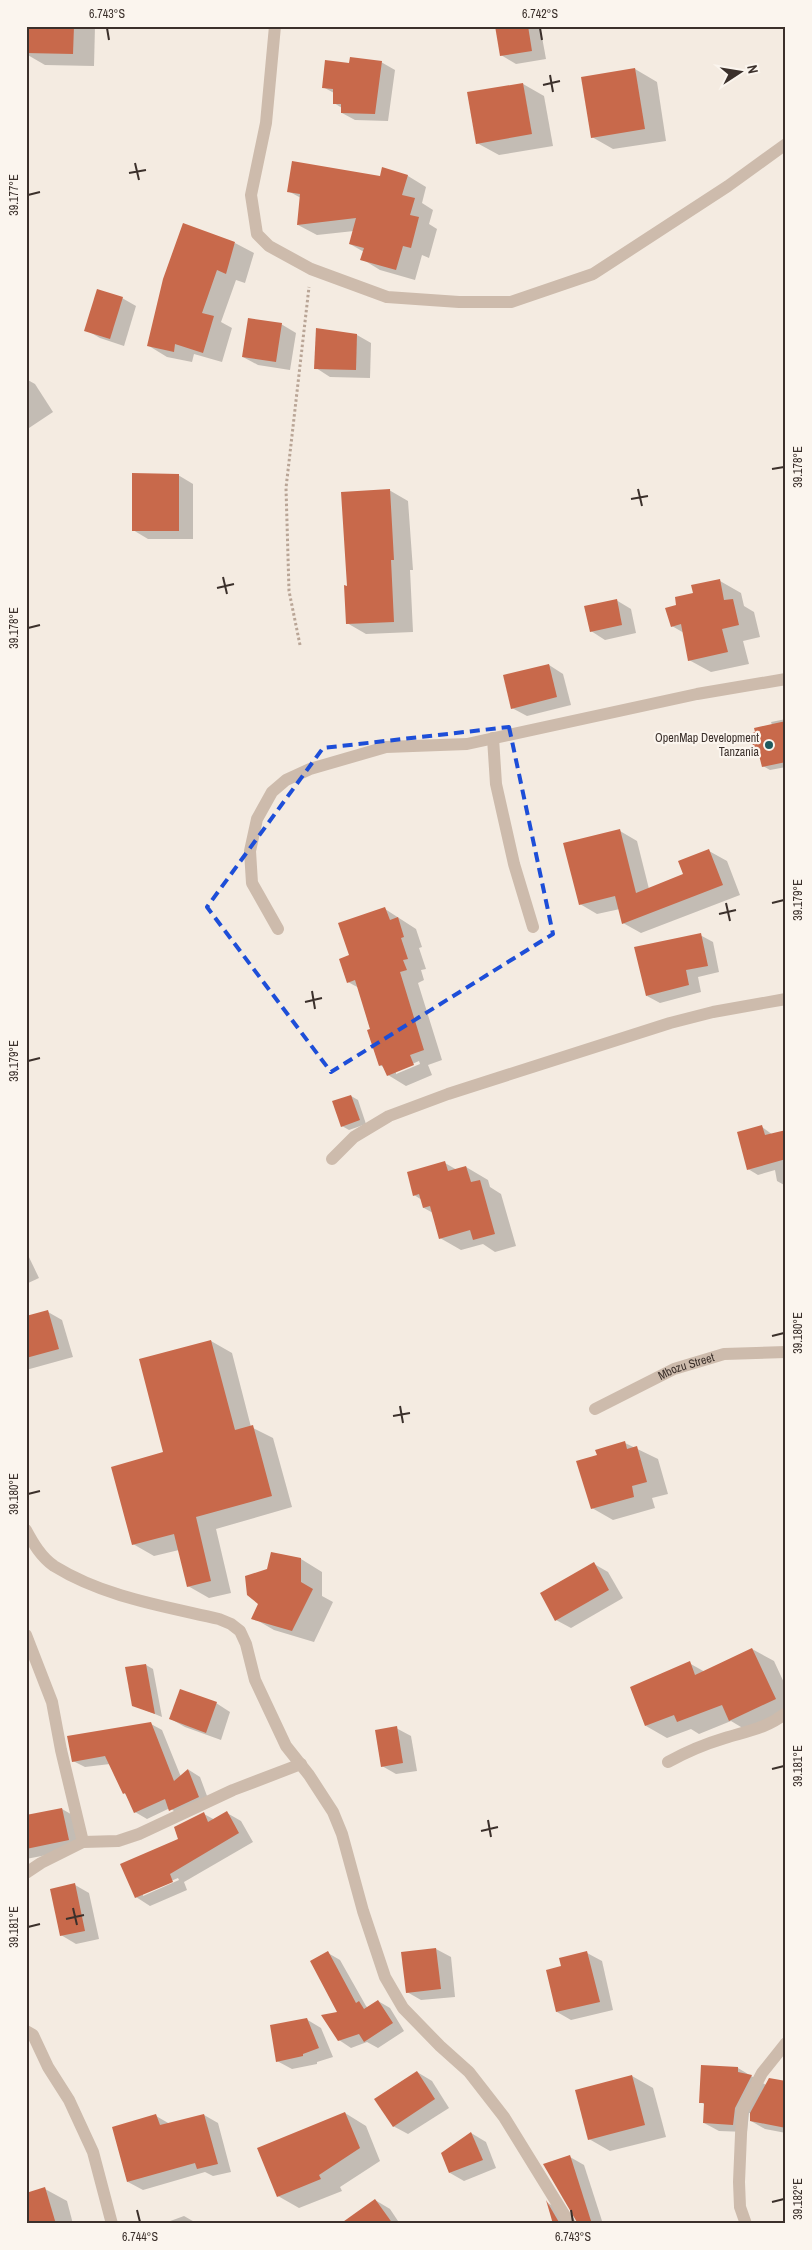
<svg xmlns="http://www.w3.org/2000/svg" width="812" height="2250" viewBox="0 0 812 2250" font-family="'Archivo Narrow',sans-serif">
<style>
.shadow{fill:#0003;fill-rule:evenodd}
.building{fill:#c8694b}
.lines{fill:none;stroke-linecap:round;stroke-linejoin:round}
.path{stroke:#b9a596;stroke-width:3;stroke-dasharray:2.5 2.5;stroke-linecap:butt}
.minor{stroke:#cdbbac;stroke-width:12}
.marked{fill:none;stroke:#1d4ed8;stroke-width:4;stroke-dasharray:10 6;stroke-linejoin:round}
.ticks{fill:none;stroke:#3b302b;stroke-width:2}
.poi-dot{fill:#1f5a5e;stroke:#fbf5ee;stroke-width:2}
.labels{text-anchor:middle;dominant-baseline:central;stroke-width:4.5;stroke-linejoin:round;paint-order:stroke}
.poi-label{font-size:12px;fill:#3b302b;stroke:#fbf5ee;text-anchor:end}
.street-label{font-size:12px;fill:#3b302b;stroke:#fbf5ee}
.neatline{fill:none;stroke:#3b302b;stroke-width:2}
.ticks-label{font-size:12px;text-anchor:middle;fill:#3b302b}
</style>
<rect width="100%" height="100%" fill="#f4ebe1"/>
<g class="shadow">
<path d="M26,26H95L94,66L45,65L26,54Z"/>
<path d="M496,26H540L546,59L516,64L501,55Z"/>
<path d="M381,62L395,70L388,121L355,120L342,113V108L334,103V93L323,87L350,64Z"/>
<path d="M635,69L657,82L666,141L613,149L592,137L583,78Z"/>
<path d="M523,84L544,96L553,146L499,155L477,143Z"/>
<path d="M383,169L408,176L426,187L422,203L433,210L429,224L437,229L429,258L422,255L415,280L380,270L362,259L364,252L350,244L354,231L317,235L298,225L301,198L288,191L381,177Z"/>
<path d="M235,243L254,253L245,283L236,280L221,322L232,328L222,362L194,354L192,362L167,357L149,346Z"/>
<path d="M122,298L136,306L124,346L100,338L86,330Z"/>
<path d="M281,324L296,333L290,370L258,365L243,357Z"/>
<path d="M357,335L371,343L370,378L330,377L316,368Z"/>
<path d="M26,379L35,384L53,412L26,430Z"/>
<path d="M178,475L193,484V539H148L133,530Z"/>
<path d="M389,490L408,501L413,570H410L413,632L366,634L347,623L348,587Z"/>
<path d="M720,581L741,593L744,606L754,612L760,637L743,641L749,664L711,672L689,660L684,633L672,626L678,605Z"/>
<path d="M616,600L631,609L636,633L605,640L591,631Z"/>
<path d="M549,665L563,674L571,705L527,716L512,708Z"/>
<path d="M786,719V767L770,770L763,766L761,759L756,756L772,725L771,722Z"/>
<path d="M620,831L637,841L649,889L685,875L709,851L727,861L740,895L641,933L623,923L620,909L597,914L580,904Z"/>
<path d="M385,909L416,929L422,947L419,948L426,969L421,970L424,980L418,983L442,1060L428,1065L432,1075L406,1086L388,1075L385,1068L380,1065L359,988L348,982L350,956ZM419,1061L420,1064L396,1074V1071Z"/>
<path d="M700,935L713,942L719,972L698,977L701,992L660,1003L647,996Z"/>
<path d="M351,1096L358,1100L366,1124L349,1130L342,1126Z"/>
<path d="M762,1127L773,1135L786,1132V1186L777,1181L775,1170L758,1175L748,1169Z"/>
<path d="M445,1163L457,1170L466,1167L488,1180L490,1187L501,1194L516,1246L495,1252L483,1244L461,1250L440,1238L433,1213L424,1208L422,1200L414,1195Z"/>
<path d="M26,1251L39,1278L26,1284Z"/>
<path d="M48,1312L62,1320L73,1357L26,1370V1318Z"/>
<path d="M211,1341L232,1353L251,1427L273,1438L292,1507L216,1529L231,1593L209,1598L188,1586L179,1550L154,1556L133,1544L165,1453Z"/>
<path d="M625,1443L658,1459L668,1494L652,1498L655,1508L613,1520L592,1508L598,1456Z"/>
<path d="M301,1559L322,1572V1596L333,1602L314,1642L274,1630L253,1618Z"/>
<path d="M594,1564L608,1572L623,1598L571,1628L556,1620Z"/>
<path d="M752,1649L774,1661L786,1687V1716L751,1733L731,1721L699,1734L691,1729L667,1738L646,1726L689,1663L705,1672Z"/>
<path d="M146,1665L153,1669L162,1717L133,1705Z"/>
<path d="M216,1703L230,1712L221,1740L185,1727L171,1719Z"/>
<path d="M151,1724L162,1730L181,1777L189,1770L200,1777L210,1804L182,1817L170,1808L147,1819L135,1812L128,1796L124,1793L110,1764L85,1767L73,1761Z"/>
<path d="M396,1728L411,1736L417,1771L396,1774L382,1766Z"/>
<path d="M62,1809L76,1817L83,1848L26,1859V1817Z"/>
<path d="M227,1813L241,1821L253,1842L184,1882L187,1890L150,1906L136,1897L179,1840L204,1814L215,1820ZM178,1878L179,1880L143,1896V1893Z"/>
<path d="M75,1885L89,1893L99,1939L76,1944L61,1935Z"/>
<path d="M436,1949L451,1957L455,1997L421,2000L407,1992Z"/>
<path d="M328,1953L340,1960L366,2006L368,2008L378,2001L390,2008L404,2031L378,2048L367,2042L351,2048L339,2040V2013Z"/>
<path d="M587,1953L602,1961L613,2010L571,2020L557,2012L562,1967Z"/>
<path d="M306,2019L321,2028L333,2057L317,2062V2064L292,2069L277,2061Z"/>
<path d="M738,2068L766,2085L786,2082V2133L765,2129L751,2121V2113H749L747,2132L719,2131L704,2123L705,2105L701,2102Z"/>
<path d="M417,2072L432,2081L449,2108L408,2134L393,2126Z"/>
<path d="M632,2076L653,2088L666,2137L610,2151L589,2139Z"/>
<path d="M345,2113L366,2126L380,2161L340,2187L342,2191L299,2208L278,2196Z"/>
<path d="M204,2115L218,2123L231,2172L213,2176L205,2172L143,2190L128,2182L156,2116L170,2124Z"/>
<path d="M471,2133L486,2142L496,2168L464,2181L450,2173Z"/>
<path d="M570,2157L584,2165L603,2224H578Z"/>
<path d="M45,2189L67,2201L73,2224H26Z"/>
<path d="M375,2200L390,2209L400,2224H361Z"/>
<path d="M548,2203L560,2210L569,2224H555Z"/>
<path d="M184,2216L198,2224H162Z"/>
<path d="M675,2221L680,2224H658Z"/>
</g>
<g class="building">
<path d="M26,26H74L73,54L26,53Z"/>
<path d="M495,26H528L532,51L500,56Z"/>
<path d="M350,57L382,61L375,114L341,113V104H333V89L322,88L325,60L349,63Z"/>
<path d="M635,68L645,129L591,138L581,77Z"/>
<path d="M523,83L532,134L476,144L467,92Z"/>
<path d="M292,161L380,176L382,167L408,175L402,195L415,198L410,215L419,217L411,248L403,246L396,270L360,260L364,248L349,244L356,218L297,225L300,194L287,192Z"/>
<path d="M183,223L235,242L226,274L217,270L202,313L214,316L203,353L175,344L174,352L147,346L163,279Z"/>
<path d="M97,289L123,297L110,339L84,331Z"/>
<path d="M248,318L282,323L276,362L242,357Z"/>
<path d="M316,328L357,334L356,370L314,369Z"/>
<path d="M132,473L179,474V531H132Z"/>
<path d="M390,489L394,560H391L394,622L346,624L344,585L347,586L341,492Z"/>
<path d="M720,579L724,600L733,599L739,625L722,629L728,652L688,661L681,624L671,627L665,608L676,605L675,597L693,593L691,585Z"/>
<path d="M617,599L622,625L590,632L584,606Z"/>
<path d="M549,664L557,697L511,709L503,675Z"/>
<path d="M786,721V762L762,767L759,755L755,756L750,734L755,732L754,728Z"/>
<path d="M620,829L636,893L683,874L678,861L709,849L723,885L622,924L615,896L579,905L563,843Z"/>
<path d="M385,907L390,920L398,917L404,937L401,938L408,959L403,960L407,970L400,972L424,1050L410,1055L414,1065L387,1076L382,1065L379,1066L367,1030L370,1029L355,980L347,983L339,959L349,955L338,923Z"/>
<path d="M701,933L708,966L686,970L689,985L646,996L634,947Z"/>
<path d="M351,1095L360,1120L341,1127L332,1101Z"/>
<path d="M762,1125L765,1135L786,1130V1159L747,1170L737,1132Z"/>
<path d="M445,1161L448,1171L466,1166L471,1182L480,1180L495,1234L473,1240L470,1230L439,1239L430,1206L423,1208L419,1194L413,1196L407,1172Z"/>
<path d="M48,1310L59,1349L26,1358V1316Z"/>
<path d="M211,1340L235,1430L253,1425L272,1496L196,1517L211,1581L187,1587L174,1534L132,1545L111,1467L163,1452L139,1359Z"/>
<path d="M625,1441L627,1449L637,1446L647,1482L632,1486L634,1497L591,1509L576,1461L597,1455L595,1450Z"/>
<path d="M271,1552L301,1558V1582L313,1589L292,1631L251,1619L258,1604L247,1595L245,1576L267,1569Z"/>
<path d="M594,1562L609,1590L555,1621L540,1593Z"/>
<path d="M752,1648L776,1699L729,1721L722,1705L677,1722L674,1715L645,1726L630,1687L690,1661L695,1675Z"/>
<path d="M146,1664L155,1714L132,1706L125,1667Z"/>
<path d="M180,1689L217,1702L206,1733L169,1719Z"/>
<path d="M151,1722L174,1781L188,1769L199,1797L169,1811L165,1799L134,1813L125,1793L123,1794L105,1756L72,1762L67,1736Z"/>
<path d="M397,1726L403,1763L381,1767L375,1730Z"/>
<path d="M62,1808L69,1840L26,1849V1815Z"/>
<path d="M227,1811L239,1833L170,1874L173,1882L135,1898L120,1864L178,1839L174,1827L204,1812L208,1822Z"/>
<path d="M75,1883L85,1931L60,1936L50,1889Z"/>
<path d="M436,1948L441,1989L406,1993L401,1952Z"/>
<path d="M328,1951L356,2003L359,2001L364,2009L378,2000L393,2023L364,2042L359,2034L338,2041L321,2015L337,2012L310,1961Z"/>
<path d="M587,1951L600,2002L556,2012L546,1970L561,1966L559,1958Z"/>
<path d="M307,2018L319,2048L303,2054V2056L276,2062L270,2025Z"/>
<path d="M701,2065L738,2067V2072L752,2075L735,2108L733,2125L703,2123L704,2103H699Z"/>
<path d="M417,2071L435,2099L393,2127L374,2099Z"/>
<path d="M632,2075L645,2125L588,2140L575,2090Z"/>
<path d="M769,2078L786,2081V2128L750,2121V2113Z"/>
<path d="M345,2112L360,2148L319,2175L321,2179L277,2197L257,2148Z"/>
<path d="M156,2114L160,2125L204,2114L218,2164L197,2169L195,2163L127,2182L112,2127Z"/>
<path d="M471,2132L483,2160L449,2173L441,2153Z"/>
<path d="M570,2155L592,2224H578L543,2164Z"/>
<path d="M45,2187L56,2224H26V2193Z"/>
<path d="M375,2199L393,2224H340Z"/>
<path d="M546,2200L560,2224H553Z"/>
</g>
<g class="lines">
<path class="path" d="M300,645L289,591L286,488L309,287"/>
<g class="minor">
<path d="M275,26L266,123L251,195L257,234L269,246L311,269L387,297L459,302H511L593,274L728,186L786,144"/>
<path d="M493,738L496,784L514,864L533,927"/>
<path d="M278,929L252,883L250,851L257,819L272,792L286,780L310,769L386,747L467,744L697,694L786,679"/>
<path d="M332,1159L354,1137L389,1116L448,1094L670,1023L713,1012L786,999"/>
<path id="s1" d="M595,1409L674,1369L724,1354L786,1352"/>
<path d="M26,1530C33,1543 41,1557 54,1566C104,1597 163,1606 219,1619L231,1624L240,1631L246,1644L255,1680L286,1746L309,1775L333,1812L342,1834L363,1911L385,1977L403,2008L440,2046L469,2072L504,2117L570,2224"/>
<path d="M26,1635L52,1702L61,1750L83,1842"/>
<path d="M668,1762C686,1752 705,1744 725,1738C748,1731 767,1728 786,1713"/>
<path d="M26,1873L41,1863L83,1842L118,1841L139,1834L233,1790L301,1764"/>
<path d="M26,2031L33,2035L48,2067L69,2100L93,2152L112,2224"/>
<path d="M746,2224L740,2207L739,2182L742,2111L762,2073L786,2043"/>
</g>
</g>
<path class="marked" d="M509,727L553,934L331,1072L207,907L323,748Z"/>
<path class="ticks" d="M107,28L109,40M540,28L542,40M550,75L553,92M543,85L560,81M135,163L139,180M129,173L146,170M28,195L40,192M772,469L784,467M638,489L642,506M631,499L648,496M223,577L227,594M217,588L234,584M28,628L40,625M726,903L730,921M772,903L784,900M719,914L736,910M312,991L315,1009M305,1002L322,998M28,1061L40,1058M772,1336L784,1333M400,1406L403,1423M393,1416L410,1413M28,1494L40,1491M772,1769L784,1766M488,1820L491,1837M481,1831L498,1827M73,1908L77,1925M66,1919L84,1915M28,1927L40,1924M772,2202L784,2199M137,2210L140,2222M571,2210L573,2222"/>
<circle class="poi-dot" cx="769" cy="745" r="5"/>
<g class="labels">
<g class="poi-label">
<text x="759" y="738">OpenMap Development<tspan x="759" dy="14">Tanzania</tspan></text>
</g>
<g class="street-label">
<text stroke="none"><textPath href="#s1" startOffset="101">Mbozu Street</textPath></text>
</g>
</g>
<rect width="812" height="2250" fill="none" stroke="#fbf5ee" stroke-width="55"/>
<g transform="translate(740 72) rotate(78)" stroke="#fbf5ee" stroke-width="4" paint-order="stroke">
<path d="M0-4L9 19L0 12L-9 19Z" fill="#3b302b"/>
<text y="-8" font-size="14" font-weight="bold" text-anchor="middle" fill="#3b302b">N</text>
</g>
<rect x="28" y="28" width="756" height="2194" class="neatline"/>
<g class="ticks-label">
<text x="107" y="18">6.743°S</text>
<text x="540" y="18">6.742°S</text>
<text transform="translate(14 195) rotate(-90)" y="4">39.177°E</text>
<text transform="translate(798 467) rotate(-90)" y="4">39.178°E</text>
<text transform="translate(14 628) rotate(-90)" y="4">39.178°E</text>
<text transform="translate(798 900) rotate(-90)" y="4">39.179°E</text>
<text transform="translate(14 1061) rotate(-90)" y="4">39.179°E</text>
<text transform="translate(798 1333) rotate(-90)" y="4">39.180°E</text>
<text transform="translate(14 1494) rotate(-90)" y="4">39.180°E</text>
<text transform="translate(798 1766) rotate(-90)" y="4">39.181°E</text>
<text transform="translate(14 1927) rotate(-90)" y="4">39.181°E</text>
<text transform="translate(798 2199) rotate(-90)" y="4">39.182°E</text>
<text x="140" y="2241">6.744°S</text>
<text x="573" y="2241">6.743°S</text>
</g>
</svg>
